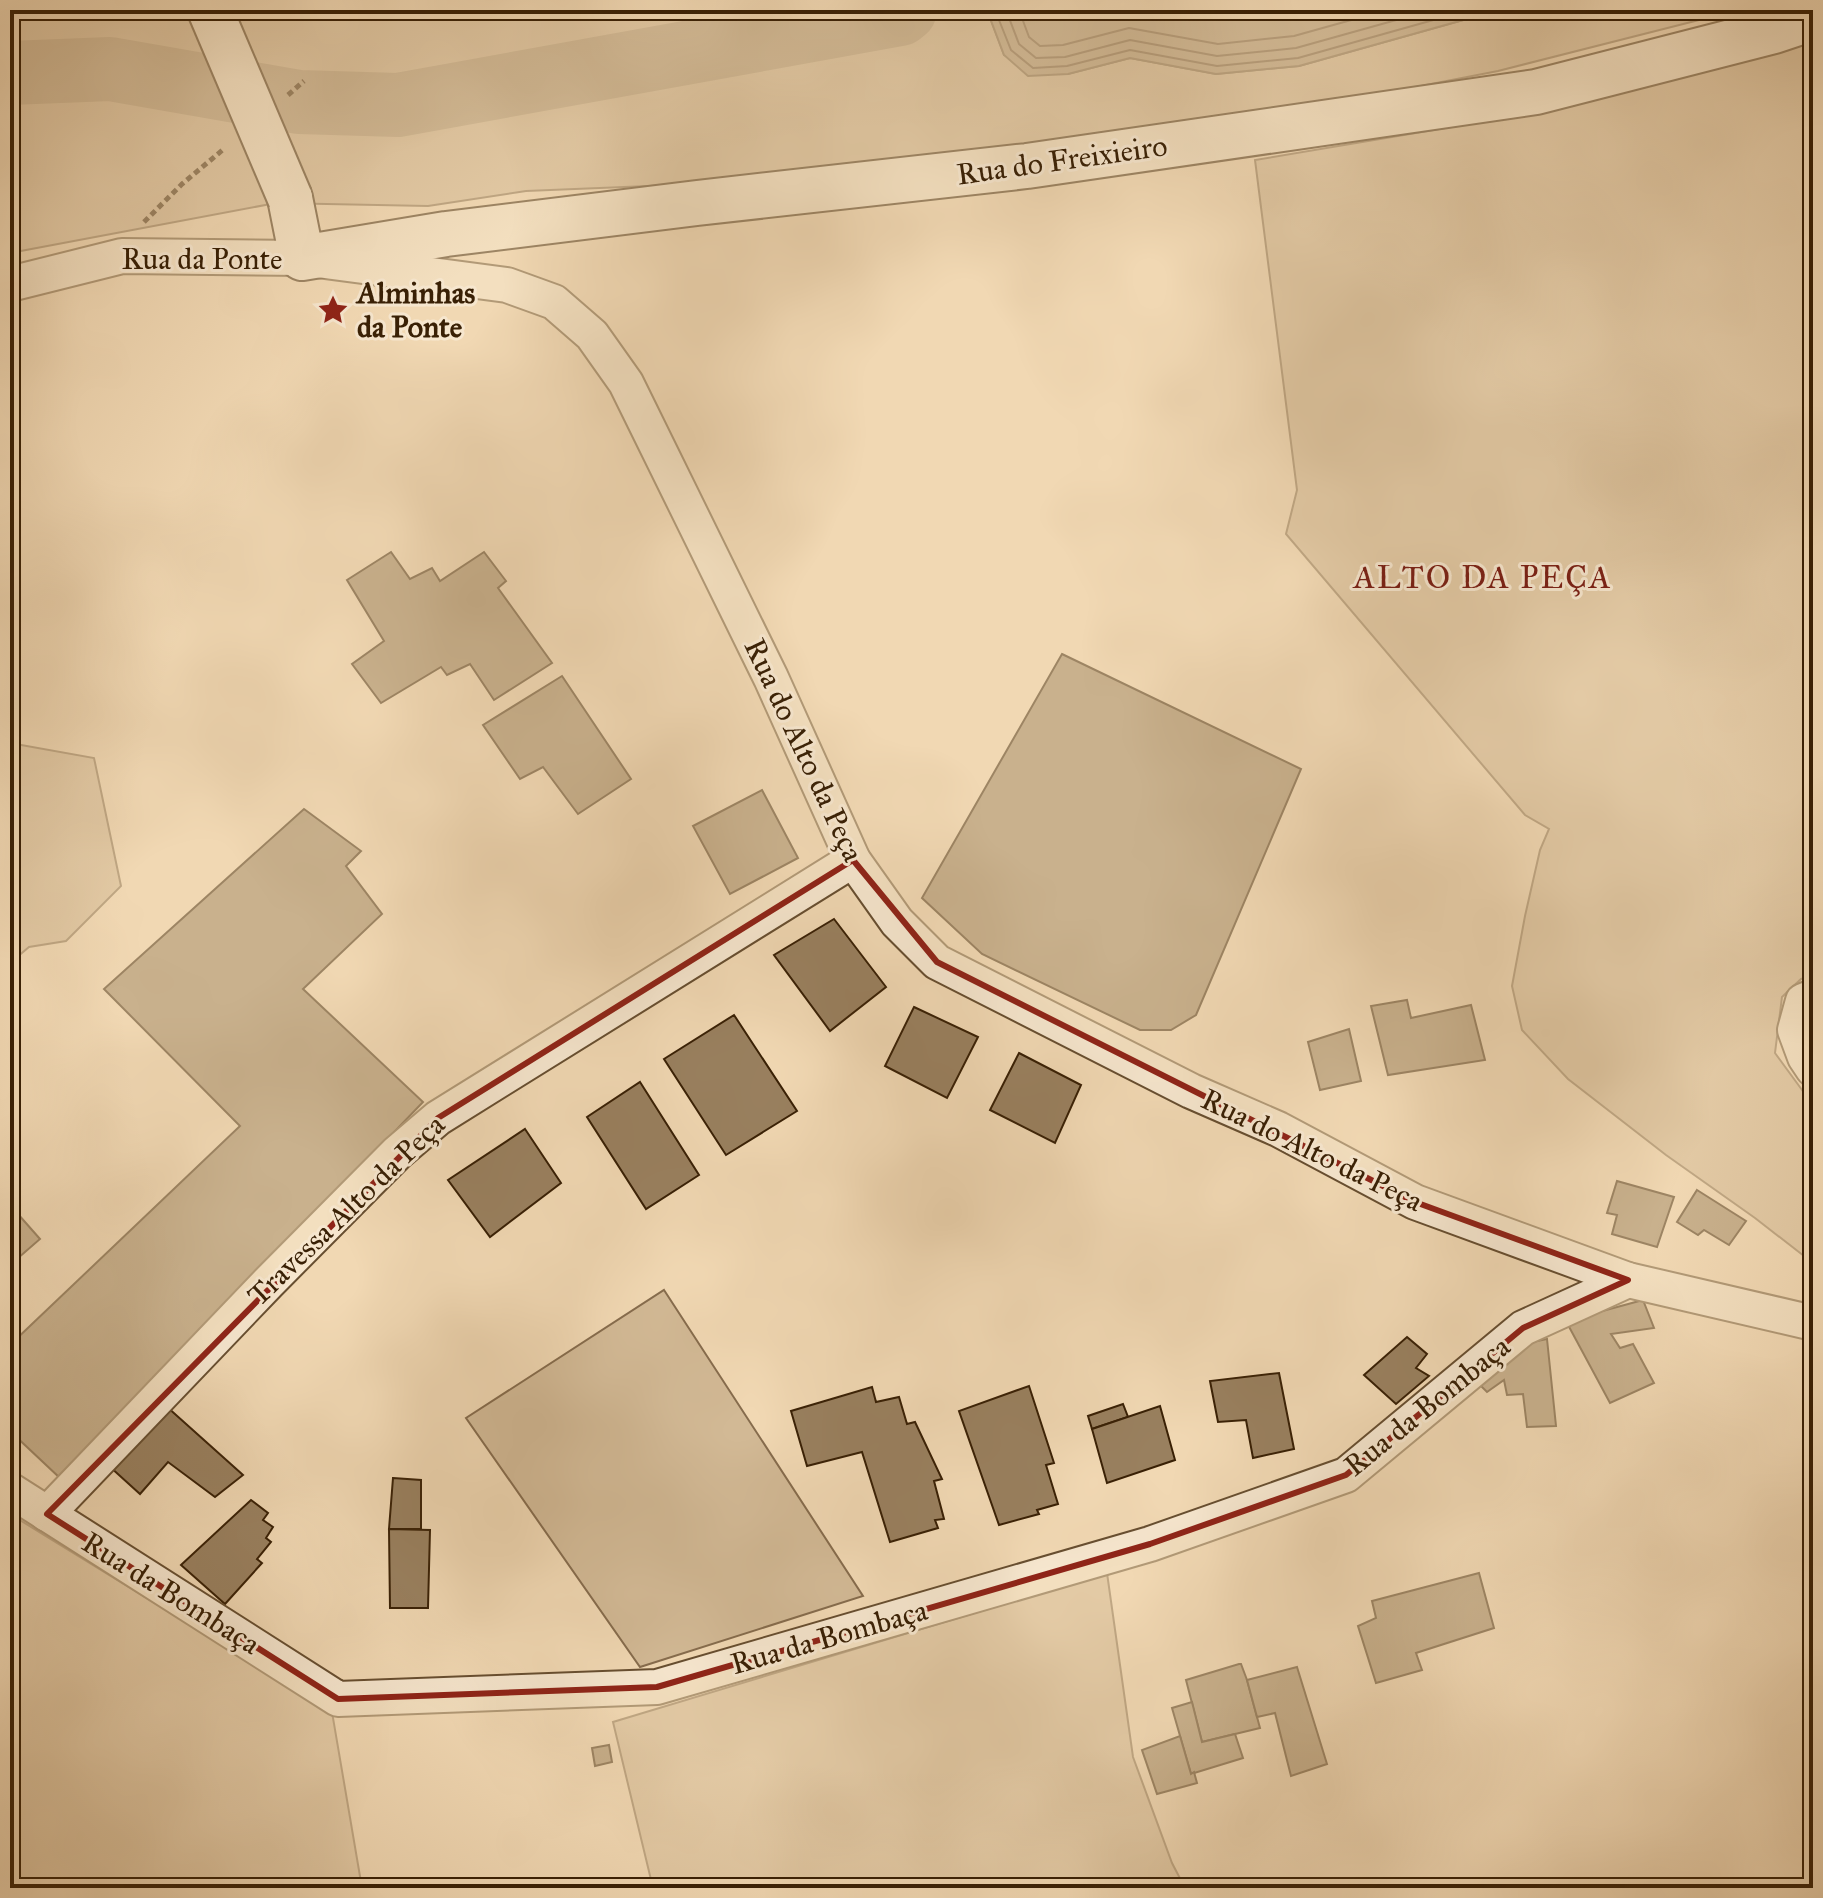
<svg xmlns="http://www.w3.org/2000/svg" width="1823" height="1898" viewBox="0 0 1823 1898" font-family="'IM FELL Great Primer',serif">
<style>
.green{fill:#d2b995;stroke:#866c4d;stroke-width:2}
.water{fill:#b29978;stroke:#82694a;stroke-width:2}
.lines{fill:none;stroke-linecap:round;stroke-linejoin:round}
.shore{stroke:#765c3e;stroke-width:2}
.river{stroke:#b29978;stroke-width:64}
.building{fill:#99805f;stroke:#392005;stroke-width:2}
.street-casing{stroke:#674e30;stroke-width:38}
.secondary-casing{stroke:#392005;stroke-width:48}
.path{stroke:#392005;stroke-width:5;stroke-dasharray:6 4;stroke-linecap:butt}
.street{stroke:#f6e6ce;stroke-width:34}
.secondary{stroke:#f6e6ce;stroke-width:44}
.secondary-bridge-casing{stroke:#392005;stroke-width:48;stroke-linecap:butt}
.secondary-bridge{stroke:#f6e6ce;stroke-width:44}
.marked{fill:none;stroke:#8f2418;stroke-width:6;stroke-linejoin:round}
.labels{text-anchor:middle;dominant-baseline:central;stroke-width:6;stroke-linejoin:round;paint-order:stroke}
.street-label{font-size:30px;fill:#392005;stroke:#f6e6ce}
.poi-label{font-size:30px;font-weight:bold;fill:#392005;stroke:#f6e6ce;text-anchor:start}
.neighbourhood-label{font-size:32px;letter-spacing:2px;fill:#7a1f14;stroke:#f6e6ce}
</style>
<rect width="100%" height="100%" fill="#f1d8b3"/>
<filter id="stains"><feTurbulence type="fractalNoise" baseFrequency=".0025" numOctaves="4"/><feColorMatrix values="0 0 0 0 .2 0 0 0 0 .09 0 0 0 0 .02 0 0 0 .5 -.17"/></filter>
<radialGradient id="worn" r=".72"><stop offset=".6" stop-color="#630" stop-opacity="0"/><stop offset="1" stop-color="#630" stop-opacity=".3"/></radialGradient>
<g class="green">
<path d="M10,10H987L1004,55L1068,74L1130,58L1216,74L1299,66L1499,10H1604L1699,20L1498,71L1205,128L722,183L526,191L428,206L276,203L10,253Z"/>
<path d="M1813,39V976L1801,979L1782,997L1775,1053L1813,1105V1263L1755,1218L1666,1155L1568,1079L1522,1030L1512,986L1525,916L1540,850L1549,829L1525,815L1286,534L1297,490L1255,160L1517,116Z"/>
<path d="M10,743L94,758L121,886L66,941L29,947L10,963Z"/>
<path d="M664,1290L863,1596L640,1667L466,1418Z"/>
<path d="M10,1514L332,1712L362,1888H10Z"/>
<path d="M1107,1573L1133,1757L1172,1863L1185,1888H653L613,1722Z"/>
</g>
<path class="water" d="M987,10H1499L1299,66L1216,74L1130,58L1068,74L1028,76L1004,55Z"/>
<g class="lines">
<g class="shore">
<path d="M995,10L1011,50L1033,68L1067,66L1130,50L1217,66L1298,58L1469,10"/>
<path d="M1006,10L1019,44L1036,58L1065,57L1130,40L1217,56L1296,48L1432,10"/>
<path d="M1019,10L1029,37L1040,46L1063,45L1129,28L1218,44L1294,36L1387,10"/>
</g>
<path class="river" d="M10,73L110,69L299,102L398,105L900,14L905,10"/>
</g>
<g class="building">
<path d="M10,509L17,548L10,549Z"/>
<path d="M391,552L410,579L432,568L440,581L484,552L506,581L498,588L552,663L494,700L470,664L447,675L441,667L381,703L352,664L384,641L347,580Z"/>
<path d="M1062,654L1301,769L1196,1015L1171,1030H1140L982,954L922,898Z"/>
<path d="M562,676L631,779L578,814L543,767L520,779L483,725Z"/>
<path d="M762,790L798,858L730,894L693,826Z"/>
<path d="M304,809L361,851L346,866L382,914L303,989L423,1102L61,1479L10,1431V1345L240,1126L104,989Z"/>
<path d="M834,919L886,987L830,1031L774,955Z"/>
<path d="M1407,1000L1411,1018L1471,1005L1485,1060L1388,1075L1371,1006Z"/>
<path d="M914,1007L978,1037L947,1098L885,1066Z"/>
<path d="M734,1015L797,1111L726,1155L664,1059Z"/>
<path d="M1349,1029L1361,1081L1320,1090L1308,1042Z"/>
<path d="M1019,1053L1081,1085L1055,1143L990,1110Z"/>
<path d="M640,1082L699,1175L646,1209L587,1117Z"/>
<path d="M525,1129L561,1183L490,1237L448,1180Z"/>
<path d="M1617,1181L1674,1197L1657,1247L1612,1234L1617,1215L1607,1213Z"/>
<path d="M1697,1190L1746,1221L1729,1245L1704,1230L1698,1235L1677,1222Z"/>
<path d="M10,1205L40,1239L10,1265Z"/>
<path d="M1643,1300L1654,1328L1611,1334L1620,1348L1633,1344L1654,1383L1610,1403L1567,1323L1595,1313Z"/>
<path d="M1407,1337L1427,1354L1416,1368L1429,1376L1396,1404L1364,1375Z"/>
<path d="M1547,1339L1556,1426L1527,1427L1523,1394L1507,1395L1504,1380L1487,1392L1477,1382L1523,1344Z"/>
<path d="M1279,1373L1294,1449L1253,1458L1246,1420L1218,1422L1210,1381Z"/>
<path d="M1029,1386L1054,1463L1046,1465L1058,1504L1037,1510L1039,1514L999,1525L959,1411Z"/>
<path d="M872,1387L876,1402L899,1397L907,1424L915,1422L942,1479L934,1481L944,1519L935,1520L938,1528L890,1542L862,1452L807,1466L791,1411Z"/>
<path d="M1123,1404L1128,1417L1092,1429L1088,1416Z"/>
<path d="M166,1406L243,1475L215,1497L168,1462L140,1494L109,1466Z"/>
<path d="M1160,1406L1175,1460L1107,1483L1092,1429Z"/>
<path d="M393,1478L421,1480V1529H389Z"/>
<path d="M251,1500L268,1513L263,1520L273,1527L266,1538L271,1542L257,1559L262,1563L225,1604L181,1565Z"/>
<path d="M389,1529L430,1530L428,1608H390Z"/>
<path d="M1479,1573L1494,1628L1416,1653L1422,1670L1376,1683L1358,1626L1376,1618L1372,1601Z"/>
<path d="M1239,1664H1241L1247,1680L1260,1728L1202,1742L1186,1680Z"/>
<path d="M1297,1667L1327,1764L1291,1776L1275,1713L1257,1717L1247,1680Z"/>
<path d="M1192,1702L1202,1742L1235,1734L1243,1758L1191,1774L1172,1708Z"/>
<path d="M1180,1736L1191,1774L1194,1772L1197,1783L1157,1794L1142,1750Z"/>
<path d="M609,1745L612,1762L595,1766L592,1748Z"/>
</g>
<g class="lines">
<g class="street-casing">
<g id="street">
<path d="M10,284L122,256L302,258L507,285L554,302L592,335L626,383L771,678L853,860L897,922L937,962L1191,1091L1278,1129L1415,1202L1628,1280L1813,1323"/>
<path d="M1813,997L1803,1001L1795,1030L1805,1057L1813,1069"/>
<path d="M10,1490L338,1699L657,1687L1150,1544L1346,1475L1523,1328L1628,1280"/>
<path d="M47,1514L268,1283L397,1153L438,1118L853,860"/>
</g>
</g>
<g class="secondary-casing">
<path id="secondary" d="M290,198L302,258L446,234L697,203L1027,166L1536,92L1774,31L1813,18"/>
</g>
<g class="path">
<path d="M288,95L304,81"/>
<path d="M144,222L182,184L225,148"/>
</g>
<use href="#street" class="street"/>
<use href="#secondary" class="secondary"/>
<g class="secondary-bridge-casing">
<path id="secondary-bridge" d="M210,10L290,198"/>
</g>
<use href="#secondary-bridge" class="secondary-bridge"/>
</g>
<path d="M0 0H1823V1898H0ZM853,860L937,962L1415,1202L1628,1280L1523,1328L1346,1475L1150,1544L657,1687L338,1699L47,1514L438,1118Z" fill="#f1d8b3" fill-opacity=".55" fill-rule="evenodd"/>
<path class="marked" d="M853,860L937,962L1415,1202L1628,1280L1523,1328L1346,1475L1150,1544L657,1687L338,1699L47,1514L438,1118Z"/>
<defs>
<g id="sight-bare" transform="scale(2.4)"><path d="M0-6L1.8-2.2L6-1.7L2.9 1.2L3.7 5.4L0 3.3L-3.7 5.4L-2.9 1.2L-6-1.7L-1.8-2.2Z" fill="#8f2418" stroke="#f6e6ce" stroke-width="2.5" paint-order="stroke"/></g>
</defs>
<g fill-rule="evenodd">
<use href="#sight-bare" x="333" y="310"/>
</g>
<g class="labels">
<g class="street-label">
<text transform="translate(1062 160) rotate(-8)">Rua do Freixieiro</text>
<text x="202" y="259">Rua da Ponte</text>
<text transform="translate(804 750) rotate(65)">Rua do Alto da Peça</text>
<text transform="translate(1312 1150) rotate(26)">Rua do Alto da Peça</text>
<text transform="translate(346 1210) rotate(-44)">Travessa Alto da Peça</text>
<text transform="translate(1427 1406) rotate(-39)">Rua da Bombaça</text>
<text transform="translate(171 1593) rotate(32)">Rua da Bombaça</text>
<text transform="translate(829 1637) rotate(-16)">Rua da Bombaça</text>
</g>
<g class="poi-label">
<text x="357" y="293">Alminhas<tspan x="357" dy="34">da Ponte</tspan></text>
</g>
<g class="neighbourhood-label">
<text x="1483" y="577">ALTO DA PEÇA</text>
</g>
</g>
<rect width="1823" height="1898" fill="none" stroke="#f1d8b3" stroke-width="40"/>
<rect x="12" y="12" width="1799" height="1874" fill="none" stroke="#392005" stroke-width="4"/>
<rect x="20" y="20" width="1783" height="1858" fill="none" stroke="#392005" stroke-width="2"/>
<rect width="100%" height="100%" filter="url(#stains)"/>
<rect width="100%" height="100%" fill="url(#worn)"/>
</svg>
